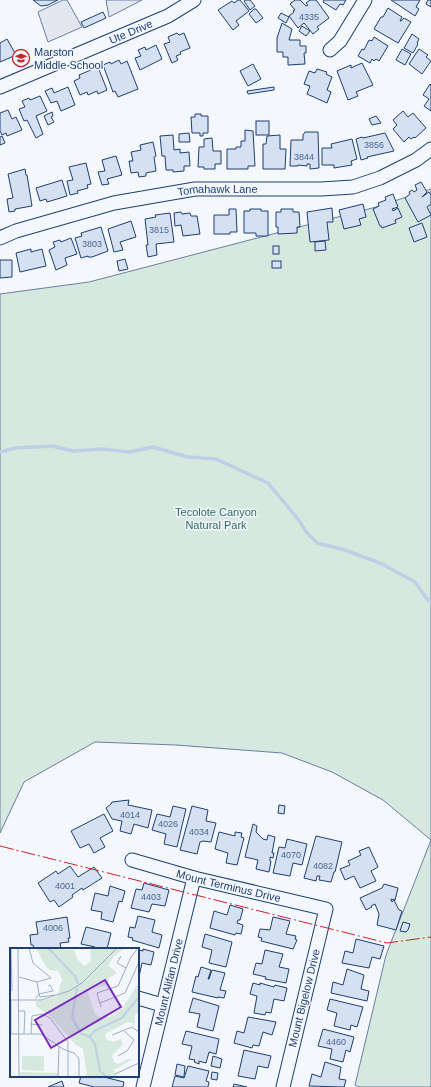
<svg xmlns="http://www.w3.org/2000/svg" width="431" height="1087" viewBox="0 0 431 1087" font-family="Arial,sans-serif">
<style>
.green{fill:#d7e8df;stroke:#687fa3}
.parking{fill:#e3e8f0;stroke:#687fa3}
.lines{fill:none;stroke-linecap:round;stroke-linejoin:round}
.stream{stroke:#bed0e5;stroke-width:3.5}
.building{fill:#d5e0f0;stroke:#1d3f73}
.minor-casing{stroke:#1d3f73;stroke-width:15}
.minor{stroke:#f4f7fb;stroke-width:13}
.power{stroke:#c62828;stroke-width:1;stroke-dasharray:14 3 2 3;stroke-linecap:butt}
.labels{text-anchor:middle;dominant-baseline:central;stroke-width:3;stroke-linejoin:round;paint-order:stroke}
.number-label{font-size:9px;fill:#4b6792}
.street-label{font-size:11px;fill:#1d3f73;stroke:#f4f7fb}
.poi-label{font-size:11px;fill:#1d3f73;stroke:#f4f7fb;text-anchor:start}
.park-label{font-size:11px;fill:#2c6c60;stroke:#f4f7fb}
.inset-river{fill:none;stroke:#bed0e5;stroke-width:2}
.inset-road{fill:none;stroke:#9eadc5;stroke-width:1}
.view{fill:#7b2cbf;fill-opacity:0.15;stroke:#7b2cbf;stroke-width:2}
.inset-edge{fill:none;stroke:#1d3f73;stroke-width:2}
</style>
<rect width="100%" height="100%" fill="#f4f7fb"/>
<path class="green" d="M431,189V1087H359L355,1085L386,955L431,840L383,800L332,772L282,753L176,745L95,742L24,782L0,833V294L89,282L376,207Z"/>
<g class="parking">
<path d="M63,0H67L82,27L48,42L38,12Z"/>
<path d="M106,0H142L109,17Z"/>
</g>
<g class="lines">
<path class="stream" d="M0,452L15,448L52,446L73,451L102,449L130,452L153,447L188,457L216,459L268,483L298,519L307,533L317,543L345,550L382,564L415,582L427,599L431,602"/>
</g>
<g class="building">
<path d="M33,0H58L48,5L41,6Z"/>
<path d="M238,0H240L249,11L236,21L239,25L233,30L218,10L232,1L234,3Z"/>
<path d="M246,0H250L255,6L250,10L244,1Z"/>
<path d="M295,0H300L306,6L308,5L306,3L310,0H316L327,15L329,18L317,27L319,29L313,34L304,23L298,28L289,16L294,12L293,11L295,10L290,4Z"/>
<path d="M324,0H346L343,5L340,4L336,10L323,2Z"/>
<path d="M391,0H420L416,7L419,9L415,16Z"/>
<path d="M428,0H431V7L426,4Z"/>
<path d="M388,8L402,17L400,21H401L404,18L411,22L398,43L374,29L381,17H383Z"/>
<path d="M254,9H256L263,18L256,23L249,14Z"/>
<path d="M103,12L106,18L84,28L81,22Z"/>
<path d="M281,13L289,17L286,23L278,18Z"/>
<path d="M282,23L292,29L289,40H300V46H306V53H304L305,64L288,65V57H283V52H277V38Z"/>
<path d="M302,26L310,31L306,36L299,31Z"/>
<path d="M177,33L179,35L184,33L190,48L180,52L181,54L176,56L178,60L172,63L164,44L170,42L168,37Z"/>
<path d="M412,34L419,39L417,43L418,44L413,53L404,48Z"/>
<path d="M374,37L388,46L379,61L376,59L374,61L372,59L370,63L358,56L362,49L364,50L369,40L372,41Z"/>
<path d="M7,39L16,55L0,62V43Z"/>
<path d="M156,45L162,59L140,70L135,58L141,56L138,50L145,47L146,50Z"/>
<path d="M402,49L411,54L405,65L396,60Z"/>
<path d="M419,49L428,55L426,57L431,61L422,74L409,64Z"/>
<path d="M119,60L121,64L127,61L138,89L118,97L115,91L113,92L103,65L110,62L111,64Z"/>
<path d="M362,63L373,85L356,92L358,96L348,100L337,71L351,65V68Z"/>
<path d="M253,64L261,79L248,86L240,71Z"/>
<path d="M98,67L107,90L98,94L97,91L88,95L87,92L80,95L74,81L80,78L79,75Z"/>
<path d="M317,69L327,72L326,74L332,77L327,90L331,92L327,103L307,94L310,86L304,84L309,71L315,73Z"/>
<path d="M430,84L431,85V111L424,106L429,99L423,95Z"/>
<path d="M68,87L75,105L61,111L57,101L51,103L45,91L52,88L54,93Z"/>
<path d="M274,87V90L248,94L247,91Z"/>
<path d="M40,96L47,111L36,116L43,134L36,138L27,120L24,121L19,109L25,107L22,101L29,98L30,100Z"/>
<path d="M8,110L12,119L16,117L22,130L7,136L6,133L2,135L0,131V113Z"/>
<path d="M403,111L408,117L413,113L426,128L415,138L414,137L411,139L409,137L404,142L393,129L397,125L393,120Z"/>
<path d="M52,112L53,116L51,117L54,122L48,125L44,116Z"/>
<path d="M195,114H201V116H208V133H203V136H200V133H192L191,117H195Z"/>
<path d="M376,116L381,123L372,125L369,119Z"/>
<rect x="256" y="121" width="13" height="14"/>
<path d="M245,130L253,131L255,166H248V169H227V149H236V147H241V141H245Z"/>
<path d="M305,132H318L319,168L310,169V164H307V166L298,165V166H290L291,140H303V135Z"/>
<path d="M189,133L190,142H179V134Z"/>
<path d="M385,133L394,151L367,157L368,158L361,160L356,139L362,137L363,138Z"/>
<path d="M173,135L174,150L180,149V153L189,152L190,166H184V171L173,172V170H166L165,156H162L160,136Z"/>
<path d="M280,135V149H286L285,169H263V144H266L267,136Z"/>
<path d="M2,136L5,143L0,145V137Z"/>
<path d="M212,138L213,151H221V164H215V169H204V167H198L199,147H204V139Z"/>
<path d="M352,139L357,159L351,161L352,165L334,168V165H322V148H332L331,144Z"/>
<path d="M153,142L156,156L154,157L156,171L146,173V176L139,177L138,172L131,173L129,161H133L131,152L141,150L140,145Z"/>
<path d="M116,156L122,175L107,179L109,184L102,185L98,172L105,171L102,160Z"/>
<path d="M86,163L91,184L87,185L88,188L77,191L78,193L70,195L67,181L73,180L69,167Z"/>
<path d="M25,169L26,175H27L32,206L15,209V211L9,212L7,199L13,198L8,174Z"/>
<path d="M62,180L67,196L47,202L46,199L40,201L36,188Z"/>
<path d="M421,182L427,192L422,197L429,192L431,195V204L427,207L431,215L418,222L405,198L410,194L409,192L412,190L414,192L417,190L415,185Z"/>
<path d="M393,194L398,207L392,209L393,211L398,208L402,217L395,220L396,223L382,228L381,226H380L373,209L379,206L378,203L386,200L385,197Z"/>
<path d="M363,204L366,217L359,219L361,225L344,229L339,210Z"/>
<path d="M332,208L333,222H327L329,240L310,242L307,212Z"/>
<path d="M229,209H236L237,232H230V234H214V215H229Z"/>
<path d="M250,209H261V211H268V236H256V233H244V211H250Z"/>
<path d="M281,209H293V212H299L300,227H297V233L278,234V227H276V212H281Z"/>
<path d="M181,212L182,214L190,213L191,216H197L200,234L183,236L181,225L175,226L174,213Z"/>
<path d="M170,213L174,242L156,244L157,255L148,257L146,245H148L145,219L156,217L155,215Z"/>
<path d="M131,221L136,237L120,242L123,250L114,252L108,229Z"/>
<path d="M422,223L427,237L414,242L409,228Z"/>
<path d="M101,227L108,251L92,257H88V256L81,258L75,238L82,236L81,233Z"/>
<path d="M71,238L77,254L65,258L67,265L56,270L49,250L55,247L53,242L60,240L61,242Z"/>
<path d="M325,241L326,250L315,251V242Z"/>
<rect x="273" y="246" width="6" height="8"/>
<path d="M31,249V252L42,249L46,266L20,272L16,253Z"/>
<path d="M125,259L128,269L119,271L117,261Z"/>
<path d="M0,260H12V277L0,278Z"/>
<rect x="272" y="261" width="9" height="7"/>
<path d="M129,800L128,805L152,810L148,828L134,824L131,834L120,831L122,821L112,819L106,808L111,804L112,802Z"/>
<path d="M279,805L285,806L284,814L278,813Z"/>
<path d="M173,806L186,809L177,847L164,844L166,834L152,830L157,814L170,817Z"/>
<path d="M192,806L208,810L206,821L216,823L211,842L203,841L200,842L197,854L180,850Z"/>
<path d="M104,814L113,831L100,838L105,847L94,853L89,844L80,848L71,831Z"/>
<path d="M253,824L257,826L256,832L263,839L267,840L268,835L275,837L272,853H274L273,858L270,857V861H271L269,872L256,869L258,860L245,857Z"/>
<path d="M219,832L235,836V832L242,833L241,837L244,838L237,865L226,863L228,853L215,849Z"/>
<path d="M316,836L342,842L335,872H334L331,882L319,880L320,876H317L316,881L304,878Z"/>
<path d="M287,839L307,844L302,865L293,863L290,876L273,873L279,847L285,848Z"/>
<path d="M369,847L378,867L371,871L376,881L360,888L354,876L345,880L340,869L350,865L348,861L361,855L359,851Z"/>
<path d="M70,866L78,877L94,867L102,878L83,890L82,888L72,895L73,897L59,907L54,900L50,902L38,883L56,871L58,874Z"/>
<path d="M144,883L169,890L165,906L152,904L149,912L131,908L136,889L142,890Z"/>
<path d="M384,884L398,888L395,900L391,899V900L392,902L394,900L399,910L402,911L396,930L377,925L379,914L375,904L371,906L372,907L366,910L360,898L382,888Z"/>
<path d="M110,886L125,891L122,902L119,901L113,922L101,919L102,912L91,910L95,893L108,896Z"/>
<path d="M230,905L243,909L240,920H238L237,923L243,925L241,934L236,933L235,935L210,928L214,911L227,915Z"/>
<path d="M138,916L155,920L152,932L162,935L159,948L132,940L133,938L128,937L130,927L135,928Z"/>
<path d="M67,917L70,938H68L69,942L60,943L61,949H34L33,945H31L30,935L38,934L36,922Z"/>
<path d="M273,917L290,921L286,934L296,936L295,939L297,940L293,949L261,941L262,938L258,937L260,929L270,930Z"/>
<path d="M403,922L410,924L408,930L406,932L400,931Z"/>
<path d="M86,927L111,933L107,949H95V947L81,944Z"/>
<path d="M205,934L232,942L226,967L209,963L212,950L202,947Z"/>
<path d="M356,939L384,946L380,959L372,957L369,968L342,963L345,951L353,953Z"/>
<path d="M143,949L154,952L151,965L142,963L139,977L138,950L143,951Z"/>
<path d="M265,950L283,954L279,967L289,969L286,983L265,979L266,977L253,974L256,963L262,964Z"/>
<path d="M201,967L211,970L208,979H209L212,970L225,973L220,990L226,991L224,998L218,997V998L192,992L196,976L198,977Z"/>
<path d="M347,969L364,975L361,989L369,991L367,1001L331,993L333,982L343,985Z"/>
<path d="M253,983L260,985V983L274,987L275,985L287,988L284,1001L274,999L271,1013L266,1012L265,1015L254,1013L257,996L250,994Z"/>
<path d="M193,998L219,1006L213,1031L197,1027L200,1014L189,1012Z"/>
<path d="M330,999L363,1007L357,1027L351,1025L350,1030L334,1026L337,1013L327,1010Z"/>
<path d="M248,1017L276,1022L272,1035L263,1032L259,1046L253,1045L252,1048L234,1043L237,1031L244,1033Z"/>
<path d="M323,1029L354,1037L350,1052L346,1050L343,1062L330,1059L332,1049L318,1046Z"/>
<path d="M186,1031L219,1039L216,1054L209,1052L206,1063L199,1061V1064L194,1062L195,1060L189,1059L192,1046L182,1044Z"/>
<path d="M244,1050L271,1056L268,1068L258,1066L255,1079L238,1076Z"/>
<path d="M213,1056L222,1059L220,1068L211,1066Z"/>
<path d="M325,1062L341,1067L339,1079L346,1080L344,1087L309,1086L312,1074L321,1077Z"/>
<path d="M177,1064L185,1066L184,1077L175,1075Z"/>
<path d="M188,1066L209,1071L206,1081L209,1082L208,1087H172L175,1076L184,1078Z"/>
<path d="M212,1072L218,1073L217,1080L211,1079Z"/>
<path d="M81,1076H100L124,1082L123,1087H94L79,1083Z"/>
<path d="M62,1081L64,1087H48Z"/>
<path d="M234,1084L247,1087H233Z"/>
</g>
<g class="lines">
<g class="minor-casing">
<g id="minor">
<path d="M330,50L340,41L365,0"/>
<path id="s1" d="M0,87L168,16L194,0"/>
<path id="s2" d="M0,238L16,231L114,203L195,189H321L353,187L380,178L416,160L431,149"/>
<path id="s3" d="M132,860L194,878L326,909L283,1087"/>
<path d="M138,998L162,1005"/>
<path id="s4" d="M143,1087L194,878"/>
</g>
</g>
<use href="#minor" class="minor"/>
<path class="power" d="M0,846L387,943L431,937"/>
</g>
<defs>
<g id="school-ring" transform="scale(0.9)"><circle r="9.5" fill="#f4f7fb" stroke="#c62828" stroke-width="1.5"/><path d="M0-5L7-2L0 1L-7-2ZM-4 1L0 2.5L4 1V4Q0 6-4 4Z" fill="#c62828"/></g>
</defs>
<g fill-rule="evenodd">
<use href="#school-ring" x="21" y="58"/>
</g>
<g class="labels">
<g class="number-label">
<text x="309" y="17">4335</text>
<text x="374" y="145">3856</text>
<text x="304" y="157">3844</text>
<text x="159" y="230">3815</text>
<text x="92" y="244">3803</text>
<text x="130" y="815">4014</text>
<text x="168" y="824">4026</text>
<text x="199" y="832">4034</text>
<text x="291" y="855">4070</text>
<text x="323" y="866">4082</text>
<text x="65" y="886">4001</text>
<text x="151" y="897">4403</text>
<text x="53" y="928">4006</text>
<text x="336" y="1042">4460</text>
</g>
<g class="street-label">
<text stroke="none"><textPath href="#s1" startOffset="142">Ute Drive</textPath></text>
<text stroke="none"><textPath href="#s2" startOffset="224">Tomahawk Lane</textPath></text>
<text stroke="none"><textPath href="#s3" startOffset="100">Mount Terminus Drive</textPath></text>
<text stroke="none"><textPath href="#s4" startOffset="108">Mount Alifan Drive</textPath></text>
<text transform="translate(304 998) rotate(-76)">Mount Bigelow Drive</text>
</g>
<g class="poi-label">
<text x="34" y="52">Marston<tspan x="34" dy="13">Middle School</tspan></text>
</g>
<g class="park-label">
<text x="216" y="512">Tecolote Canyon<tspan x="216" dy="13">Natural Park</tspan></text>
</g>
</g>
<g transform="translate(10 948)">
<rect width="129" height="129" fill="#f4f7fb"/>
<path d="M26,0L64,2L68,12L74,18L81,13L80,4L82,0H115L104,8L98,17L107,25L99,30L98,37L79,41L78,45L85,66L90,69H99L112,61L129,34V63L124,68L125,76L118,74L95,86L97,92L103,94L111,91L113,96L102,108L104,114L108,116L120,110L121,112L104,122L107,129H77L73,101L66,97L40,68L26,58V53L47,49L52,31L48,23L40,22L35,17ZM12,108H34V123L12,122ZM10,124L48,125V129H10Z" fill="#d7e8df"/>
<path class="inset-river" d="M38,0L65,28L68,36M67,40L62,69L71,86L79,88L85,96L90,123L97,129M80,88L86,82L112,70L129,49"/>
<path class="inset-road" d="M1,0L2,43M8,0L9,129M19,0L23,15L41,30M111,8L107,15L116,20M9,29L27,34L29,46L43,43L40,37L38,38M27,34L41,30M26,50L29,46L30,49L45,47M0,52H31L59,43L72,35L107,0M1,52V86M90,55L115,45L129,14M91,59L87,45L108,38L121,9L128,0M9,63H15L14,86M20,76L32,77M0,86H31L53,101L64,105L69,111V129M21,86L22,68L32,66L40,70L58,94V129M102,87L122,79L129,84M108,108L117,103L124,92L114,83M105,126L129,115M48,129L49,98"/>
<path class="view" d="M95,32L111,59L41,100L25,72Z"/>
<rect width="129" height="129" class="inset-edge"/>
</g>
</svg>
